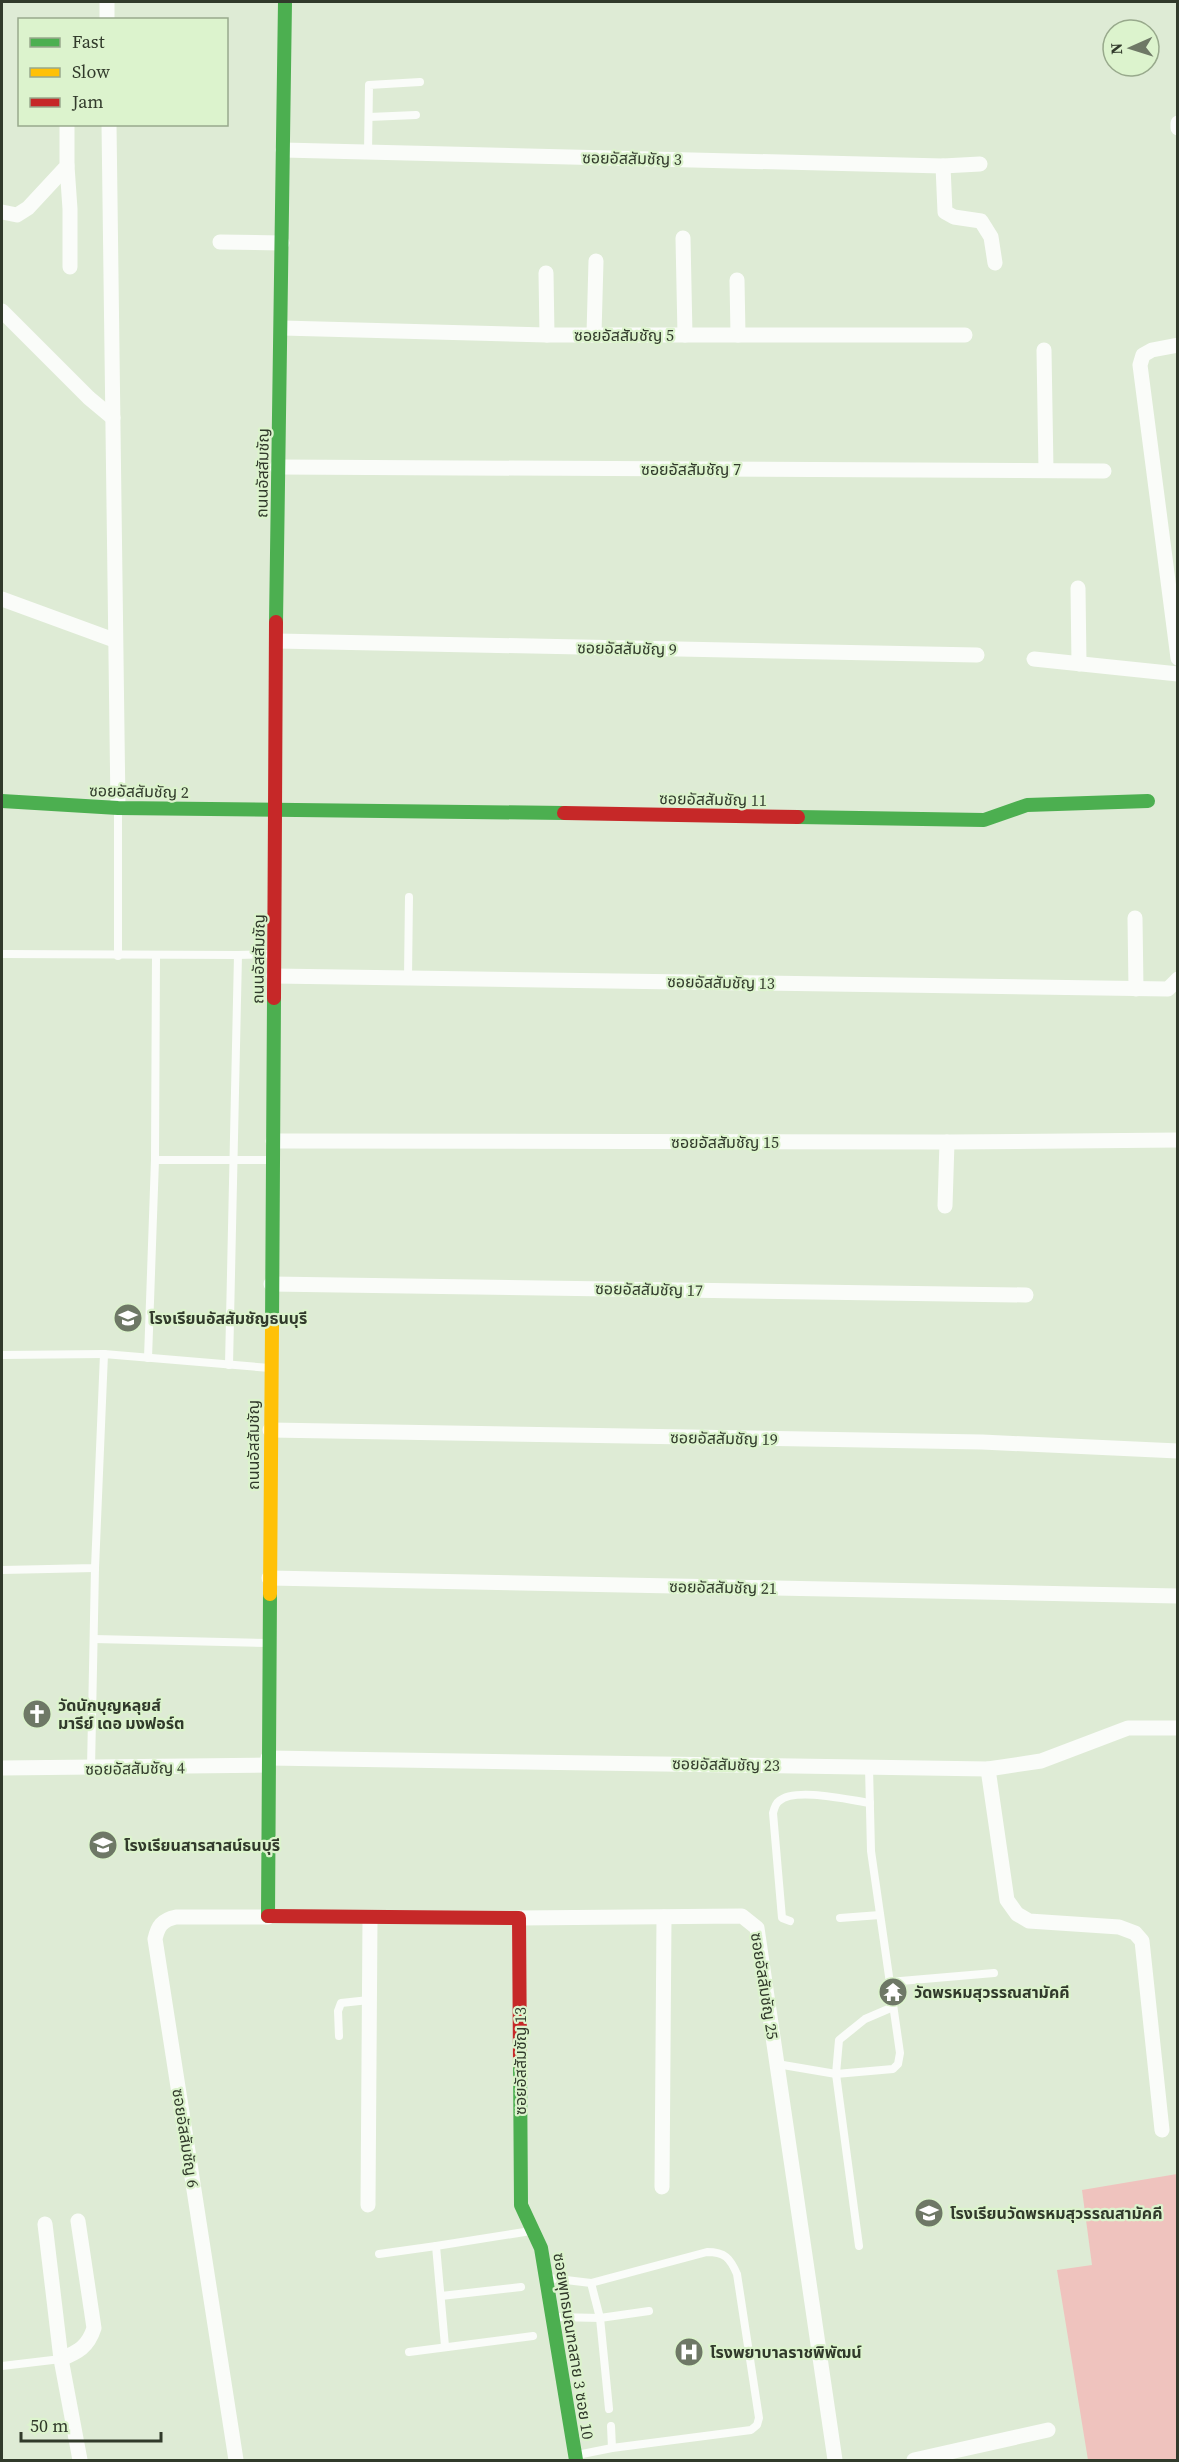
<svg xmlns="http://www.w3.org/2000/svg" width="1179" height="2462" viewBox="0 0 1179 2462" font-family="'Source Serif 4','Noto Sans Thai',serif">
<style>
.green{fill:#efc3be}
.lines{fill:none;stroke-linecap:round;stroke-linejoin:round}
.lane{stroke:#fafcf9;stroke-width:8}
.street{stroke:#fafcf9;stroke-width:15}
.fast{stroke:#4caf50;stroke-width:14}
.slow{stroke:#ffc107;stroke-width:14}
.jam{stroke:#c62828;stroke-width:14}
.labels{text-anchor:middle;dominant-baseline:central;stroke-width:4.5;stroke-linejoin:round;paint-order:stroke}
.street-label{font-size:16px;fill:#313a2b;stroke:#dcf3cd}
.poi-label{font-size:16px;font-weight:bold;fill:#313a2b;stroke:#dcf3cd;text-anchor:start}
</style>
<rect width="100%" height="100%" fill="#deebd5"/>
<path class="green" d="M1177,2174V2460H1088L1057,2270L1092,2265L1082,2190Z"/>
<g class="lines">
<g class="lane">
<path d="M369,117L416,115"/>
<path d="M368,152L369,85L420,82"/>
<path d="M2,954L238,955L229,1365"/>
<path d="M238,955L273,954"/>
<path d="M118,956V810"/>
<path d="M408,977L409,897"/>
<path d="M155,1160H270"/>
<path d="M2,1355L104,1354"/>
<path d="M148,1358L155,1160L156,956"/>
<path d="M2,1570L95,1568L104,1354L270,1368"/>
<path d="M94,1639L267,1643"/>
<path d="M91,1768L95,1568"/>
<path d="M840,1918L880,1915"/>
<path d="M790,1921L782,1918L773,1813C774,1809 776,1803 779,1801C795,1787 849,1800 870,1803"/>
<path d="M889,1982L994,1973"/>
<path d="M339,2036L338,2011L341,2003L369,2000"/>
<path d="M777,2064L836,2074L893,2069L898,2064L900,2053L871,1851L869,1767"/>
<path d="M859,2246L836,2074L839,2040L865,2019L893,2007"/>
<path d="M379,2254L436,2246"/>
<path d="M549,2278L591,2283L600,2318L609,2409"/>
<path d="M591,2283L707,2252C725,2252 730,2258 737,2274L759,2418L757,2425L751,2430L612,2448"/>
<path d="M441,2296L521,2287"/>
<path d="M555,2317L600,2318L649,2311"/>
<path d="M445,2346L436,2246L531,2231"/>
<path d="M409,2352L533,2336"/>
<path d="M2,2366L61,2359"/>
<path d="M577,2455L612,2448L611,2426"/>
</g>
<g class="street">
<path d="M107,2V20"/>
<path d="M1178,123V128"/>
<path d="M109,124L118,808"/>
<path d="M283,150L943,166L980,164"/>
<path d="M67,166L70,209V267"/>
<path d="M943,166L945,212L954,217L981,221L991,237L995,263"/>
<path d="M2,212L17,215L28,208L67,166V124"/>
<path d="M683,238L685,335"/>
<path d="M220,242L282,243"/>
<path d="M546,273L547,335"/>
<path d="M737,280L738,335"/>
<path d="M2,311L89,398L113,418"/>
<path d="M282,328L547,335H965"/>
<path d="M594,334L596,261"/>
<path d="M1178,345L1152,350L1143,355L1140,365L1178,658"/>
<path d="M1044,350L1046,470"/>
<path d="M277,467L1104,471"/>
<path d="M1078,588L1079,664"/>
<path d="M2,599L114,640"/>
<path d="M277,641L977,655"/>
<path d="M1034,659L1178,674"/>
<path d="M1135,918L1136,989"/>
<path d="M274,976L1168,989L1178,979"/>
<path d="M273,1141L947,1142L1178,1140"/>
<path d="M945,1206L947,1142"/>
<path d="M271,1284L1026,1295"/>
<path d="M270,1430L982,1442L1178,1451"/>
<path d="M269,1578L1178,1596"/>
<path d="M268,1758L988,1769L1041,1761L1128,1728H1178"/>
<path d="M2,1768L268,1765"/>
<path d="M988,1769L1007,1900L1017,1914L1029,1921L1119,1927L1135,1933L1142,1941L1162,2130"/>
<path d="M519,1918L742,1916L757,1928L835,2460"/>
<path d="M662,2187L664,1917"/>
<path d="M368,2205L370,1918"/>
<path d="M45,2224L61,2359L80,2460"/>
<path d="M61,2359C78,2352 88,2347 94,2328L78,2221"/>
<path d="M236,2460L155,1939C158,1926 162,1920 176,1917H268"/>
<path d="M914,2460L1048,2430"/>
</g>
<g class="fast">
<path d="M276,622L285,2"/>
<path d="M2,801L118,808L564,813"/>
<path d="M798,817L984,820L1027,805L1148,801"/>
<path d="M272,1327L274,998"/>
<path d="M268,1916L270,1594"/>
<path d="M520,2063L521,2205L541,2248L576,2460"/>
</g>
<path class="slow" d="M270,1594L272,1327"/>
<g class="jam">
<path d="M564,813L798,817"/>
<path d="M274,998L276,622"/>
<path d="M268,1916L519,1918L520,2063"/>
</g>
</g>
<defs>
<g id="school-disc" transform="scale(1.5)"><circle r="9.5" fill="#6e7866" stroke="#dcf3cd"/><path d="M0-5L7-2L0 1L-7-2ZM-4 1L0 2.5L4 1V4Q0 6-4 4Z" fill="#fff"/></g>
<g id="church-disc" transform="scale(1.5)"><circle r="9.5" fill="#6e7866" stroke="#dcf3cd"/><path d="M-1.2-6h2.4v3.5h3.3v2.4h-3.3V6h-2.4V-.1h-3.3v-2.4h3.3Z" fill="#fff"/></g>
<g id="temple-disc" transform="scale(1.5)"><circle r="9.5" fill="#6e7866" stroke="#dcf3cd"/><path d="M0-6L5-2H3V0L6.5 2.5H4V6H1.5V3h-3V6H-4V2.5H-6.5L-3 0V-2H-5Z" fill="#fff"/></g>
<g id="hospital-disc" transform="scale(1.5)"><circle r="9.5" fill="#6e7866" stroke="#dcf3cd"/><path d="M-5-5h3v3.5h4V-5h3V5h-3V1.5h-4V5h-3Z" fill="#fff"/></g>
</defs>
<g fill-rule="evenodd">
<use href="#school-disc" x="128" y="1318"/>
<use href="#church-disc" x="37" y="1714"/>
<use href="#school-disc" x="103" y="1845"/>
<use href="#temple-disc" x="893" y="1992"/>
<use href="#school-disc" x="929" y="2213"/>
<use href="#hospital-disc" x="689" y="2352"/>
</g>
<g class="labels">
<g class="street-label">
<text transform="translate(632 158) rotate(1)">ซอยอัสสัมชัญ 3</text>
<text x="624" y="335">ซอยอัสสัมชัญ 5</text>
<text x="691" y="469">ซอยอัสสัมชัญ 7</text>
<text transform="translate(262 473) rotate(-89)">ถนนอัสสัมชัญ</text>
<text transform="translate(627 648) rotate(1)">ซอยอัสสัมชัญ 9</text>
<text transform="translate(139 791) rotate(1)">ซอยอัสสัมชัญ 2</text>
<text transform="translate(713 799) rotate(1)">ซอยอัสสัมชัญ 11</text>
<text transform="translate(258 959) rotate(-89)">ถนนอัสสัมชัญ</text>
<text transform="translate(721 982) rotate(1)">ซอยอัสสัมชัญ 13</text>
<text x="725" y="1142">ซอยอัสสัมชัญ 15</text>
<text transform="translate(649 1289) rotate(1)">ซอยอัสสัมชัญ 17</text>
<text transform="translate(724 1438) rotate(1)">ซอยอัสสัมชัญ 19</text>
<text transform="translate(253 1445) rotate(-90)">ถนนอัสสัมชัญ</text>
<text transform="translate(723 1587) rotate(1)">ซอยอัสสัมชัญ 21</text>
<text transform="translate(726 1764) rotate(1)">ซอยอัสสัมชัญ 23</text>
<text transform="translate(135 1768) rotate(-1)">ซอยอัสสัมชัญ 4</text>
<text transform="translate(765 1986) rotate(81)">ซอยอัสสัมชัญ 25</text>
<text transform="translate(520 2061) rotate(-90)">ซอยอัสสัมชัญ 13</text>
<text transform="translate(186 2138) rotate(81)">ซอยอัสสัมชัญ 6</text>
<text transform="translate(574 2346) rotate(81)">ซอยพุทธมณฑลสาย 3 ซอย 10</text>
</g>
<g class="poi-label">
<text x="149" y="1318">โรงเรียนอัสสัมชัญธนบุรี</text>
<text x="58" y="1705">วัดนักบุญหลุยส์<tspan x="58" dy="18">มารีย์ เดอ มงฟอร์ต</tspan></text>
<text x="124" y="1845">โรงเรียนสารสาสน์ธนบุรี</text>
<text x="914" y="1992">วัดพรหมสุวรรณสามัคคี</text>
<text x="950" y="2213">โรงเรียนวัดพรหมสุวรรณสามัคคี</text>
<text x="710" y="2352">โรงพยาบาลราชพิพัฒน์</text>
</g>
</g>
<rect width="1179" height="2462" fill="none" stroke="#313a2b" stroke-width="6"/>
<rect x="18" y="18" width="210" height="108" fill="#dcf3cd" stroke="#98a98c" stroke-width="1.5"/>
<rect x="30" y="38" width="30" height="9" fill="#4caf50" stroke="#98a98c" stroke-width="1.5"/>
<text x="72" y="48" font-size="18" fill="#313a2b">Fast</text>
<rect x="30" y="68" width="30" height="9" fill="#ffc107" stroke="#98a98c" stroke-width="1.5"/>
<text x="72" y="78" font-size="18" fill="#313a2b">Slow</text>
<rect x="30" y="98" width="30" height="9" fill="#c62828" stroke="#98a98c" stroke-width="1.5"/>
<text x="72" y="108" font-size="18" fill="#313a2b">Jam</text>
<g transform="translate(1131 48) rotate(267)"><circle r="28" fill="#dcf3cd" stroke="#98a98c" stroke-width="1.5"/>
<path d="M0-4.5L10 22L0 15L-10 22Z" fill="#6e7866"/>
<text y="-9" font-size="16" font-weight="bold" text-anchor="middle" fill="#313a2b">N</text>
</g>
<path d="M21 2432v9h140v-9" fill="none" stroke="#313a2b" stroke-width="3"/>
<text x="30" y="2432" font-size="18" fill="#313a2b" stroke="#dcf3cd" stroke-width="4.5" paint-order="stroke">50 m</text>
</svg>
